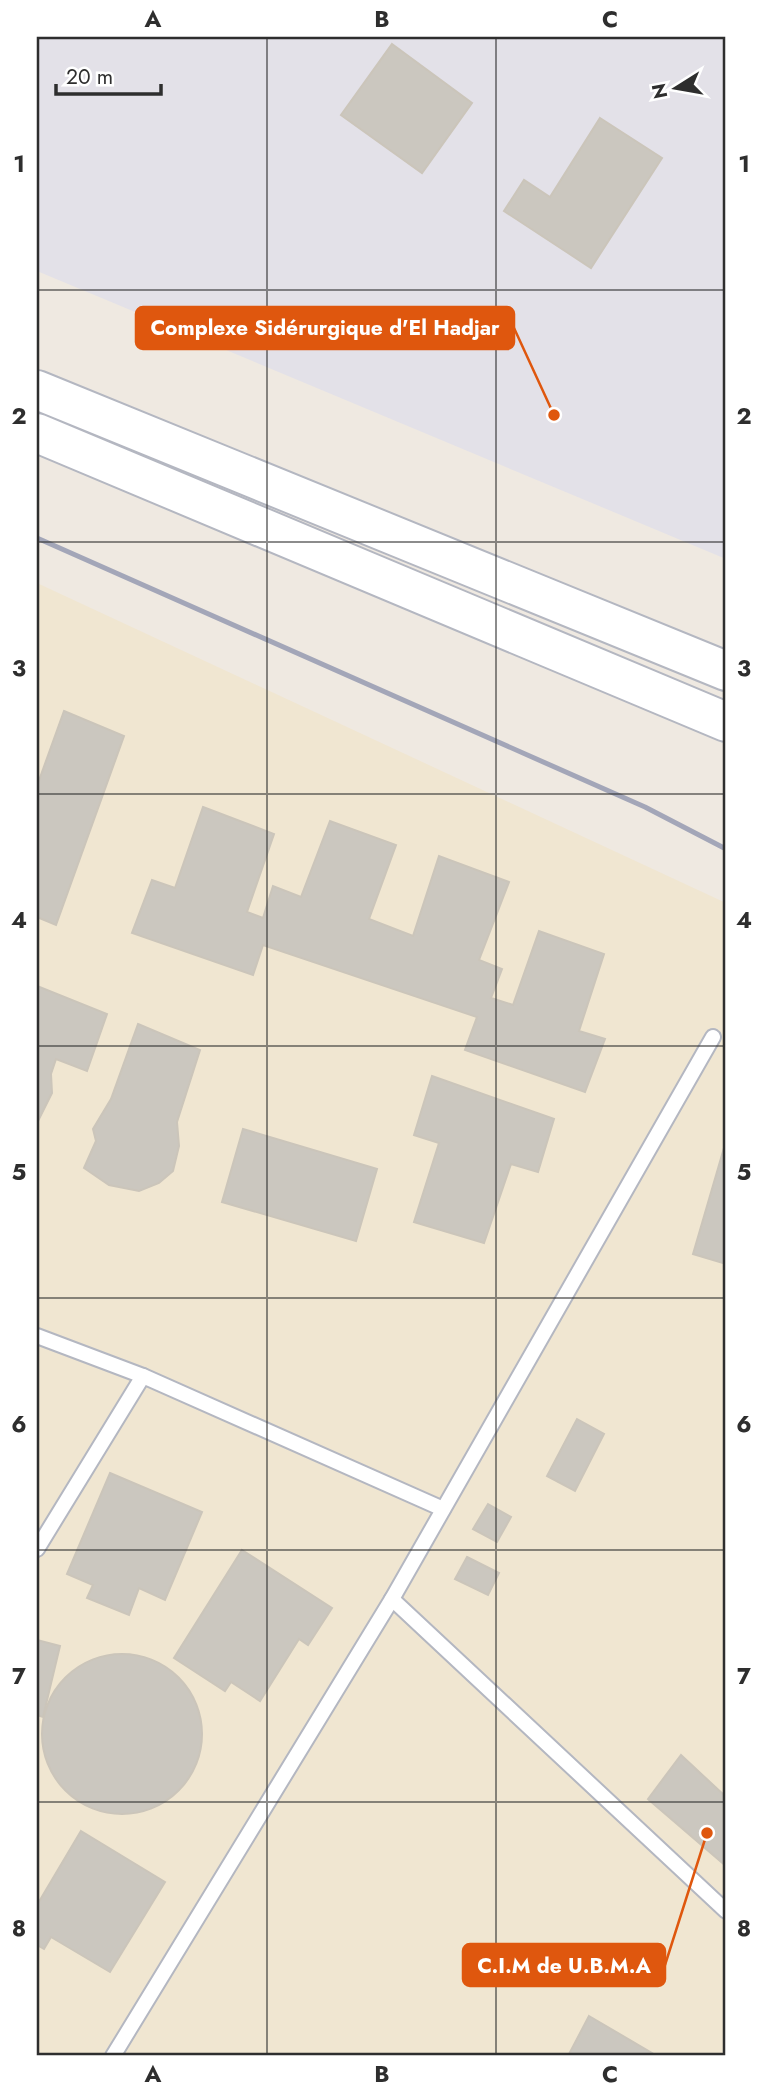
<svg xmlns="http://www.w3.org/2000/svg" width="763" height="2093" viewBox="0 0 763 2093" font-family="Jost,sans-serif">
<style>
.industrial{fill:#e3e1e8}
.education{fill:#f0e6d1}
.building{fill:#cbc7bf;stroke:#cbc5ba;stroke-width:2}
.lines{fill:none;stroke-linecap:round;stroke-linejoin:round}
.service-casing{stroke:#b4b7c1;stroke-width:18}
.secondary-casing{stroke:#b4b7c1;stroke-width:42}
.service{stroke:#fff;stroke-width:14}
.secondary{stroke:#fff;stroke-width:38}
.rail{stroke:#a3a6b8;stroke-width:5}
.grid{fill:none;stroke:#2e2e2e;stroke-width:2;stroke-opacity:0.55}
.leader{fill:none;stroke:#df570e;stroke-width:2.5}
.callout-dot{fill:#df570e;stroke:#fff;stroke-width:2.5}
.callout{fill:#df570e;stroke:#df570e;stroke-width:2.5}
.callout-label{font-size:21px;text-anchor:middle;font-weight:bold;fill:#fff}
.neatline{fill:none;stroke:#2e2e2e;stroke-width:2.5}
.grid-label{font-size:23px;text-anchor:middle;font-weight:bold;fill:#2e2e2e}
</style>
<rect width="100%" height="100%" fill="#efe9e1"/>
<path class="industrial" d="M37,37H726V559L37,271Z"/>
<path class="education" d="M37,583L726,903V2056H37Z"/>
<g class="building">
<path d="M392,44L472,103L422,173L341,115Z"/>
<path d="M600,118L662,158L591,268L504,211L524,180L550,197Z"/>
<path d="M64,711L124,736L56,925L37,917V786Z"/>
<path d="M203,807L274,834L247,912L263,918L273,886L301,897L330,821L396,845L369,919L413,936L439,856L509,882L479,960L502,969L491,998L513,1005L539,931L604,954L579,1031L605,1039L585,1092L465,1050L477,1017L263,945L253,975L132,933L152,880L175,888Z"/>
<path d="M37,986L107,1014L87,1071L56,1059L51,1074L52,1093L37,1123Z"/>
<path d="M138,1024L200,1050L177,1122L179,1146L173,1171L159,1183L139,1191L109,1185L84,1168L96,1141L93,1129L111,1099Z"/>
<path d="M432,1076L554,1119L538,1172L511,1164L484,1243L414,1222L439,1143L414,1135Z"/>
<path d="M243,1129L377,1169L356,1241L222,1202Z"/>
<path d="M726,1141V1264L693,1254Z"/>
<path d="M577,1419L604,1434L575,1491L547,1476Z"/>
<path d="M110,1473L202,1512L165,1600L139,1588L129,1615L87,1598L93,1585L67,1574Z"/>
<path d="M488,1504L511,1517L497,1542L473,1529Z"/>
<path d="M242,1550L332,1608L308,1645L299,1639L260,1701L231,1682L225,1691L174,1658Z"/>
<path d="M467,1557L499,1573L488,1595L455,1579Z"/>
<path d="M37,1640L60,1646L43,1717L37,1715Z"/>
<circle cx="122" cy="1734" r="80"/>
<path d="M681,1755L726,1797V1866L648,1799Z"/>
<path d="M81,1831L165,1882L110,1972L51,1937L44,1949L37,1945V1905Z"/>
<path d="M589,2016L657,2056H568Z"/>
</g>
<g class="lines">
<g class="service-casing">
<g id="service">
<path d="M37,1336L143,1376L443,1509"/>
<path d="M37,1549L143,1376"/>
<path d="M392,1599L726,1911"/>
<path d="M113,2056L392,1599L713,1037"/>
</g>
</g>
<g class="secondary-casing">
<g id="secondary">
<path d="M37,390L726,671"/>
<path d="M37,433L726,722"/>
</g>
</g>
<use href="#service" class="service"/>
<use href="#secondary" class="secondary"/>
<path class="rail" d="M37,538L645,807L726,849"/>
</g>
<path class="grid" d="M267,37V2056M496,37V2056M37,290H726M37,542H726M37,794H726M37,1046H726M37,1298H726M37,1550H726M37,1802H726"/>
<path class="leader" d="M554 415L514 328M707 1833L665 1965"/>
<g class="callout-dot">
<circle cx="554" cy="415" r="7"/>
<circle cx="707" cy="1833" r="7"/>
</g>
<g class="callout">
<rect x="136" y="307" width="378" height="42" rx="7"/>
<rect x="463" y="1944" width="202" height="42" rx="7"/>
</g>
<g class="callout-label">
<text x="325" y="335">Complexe Sidérurgique d'El Hadjar</text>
<text x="564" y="1973">C.I.M de U.B.M.A</text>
</g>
<rect width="763" height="2093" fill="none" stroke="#ffffff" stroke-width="77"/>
<g transform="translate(676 88) rotate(259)" stroke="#ffffff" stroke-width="5" paint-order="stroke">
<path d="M0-5L12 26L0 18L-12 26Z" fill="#2e2e2e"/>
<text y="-10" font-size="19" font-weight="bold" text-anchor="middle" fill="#2e2e2e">N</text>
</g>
<path d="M56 84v10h105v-10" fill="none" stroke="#2e2e2e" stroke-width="3.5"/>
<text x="66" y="84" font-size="21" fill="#2e2e2e" stroke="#ffffff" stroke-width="5" paint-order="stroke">20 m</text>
<rect x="38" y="38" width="686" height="2016" class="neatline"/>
<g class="grid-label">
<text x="153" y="27">A</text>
<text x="382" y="27">B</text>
<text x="610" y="27">C</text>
<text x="19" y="172">1</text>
<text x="744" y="172">1</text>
<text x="19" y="424">2</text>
<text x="744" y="424">2</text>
<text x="19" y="676">3</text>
<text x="744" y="676">3</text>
<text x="19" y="928">4</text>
<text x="744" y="928">4</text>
<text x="19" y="1180">5</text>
<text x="744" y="1180">5</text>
<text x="19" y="1432">6</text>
<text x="744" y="1432">6</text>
<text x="19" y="1684">7</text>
<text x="744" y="1684">7</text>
<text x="19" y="1936">8</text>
<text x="744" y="1936">8</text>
<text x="153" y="2082">A</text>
<text x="382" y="2082">B</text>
<text x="610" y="2082">C</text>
</g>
</svg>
